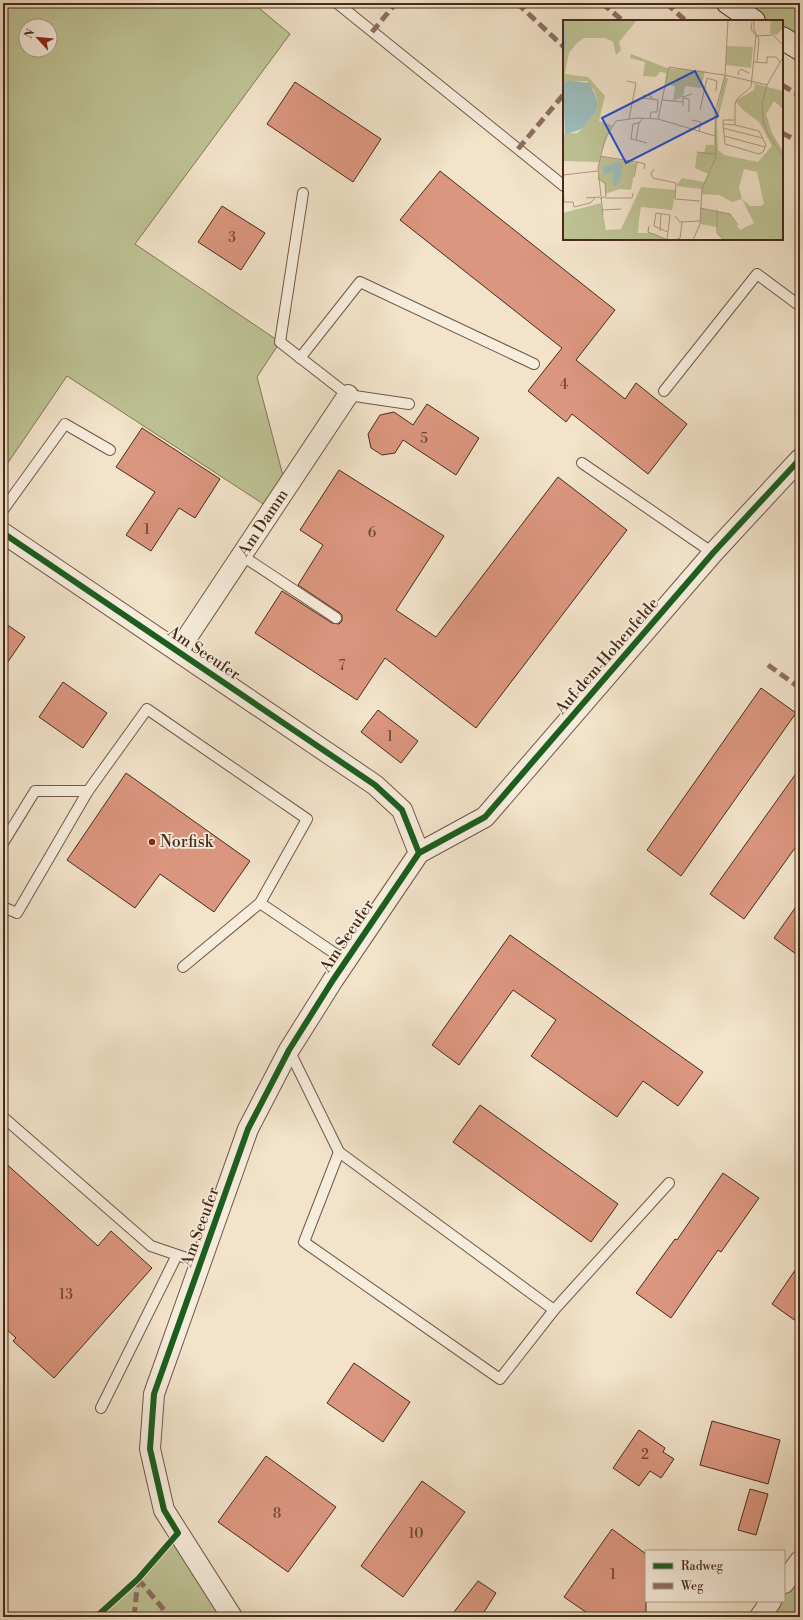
<svg xmlns="http://www.w3.org/2000/svg" width="803" height="1620" viewBox="0 0 803 1620" font-family="'Libre Bodoni',serif">
<style>
.green{fill:#bec395;stroke:#837658;fill-rule:evenodd}
.building{fill:#db967f;stroke:#482a1b}
.lines{fill:none;stroke-linecap:round;stroke-linejoin:round}
.lane-casing{stroke:#725847;stroke-width:12}
.street-casing{stroke:#725847;stroke-width:22}
.secondary-casing{stroke:#482a1b;stroke-width:24}
.lane{stroke:#f7eddd;stroke-width:10}
.street{stroke:#f7eddd;stroke-width:20}
.secondary{stroke:#f7eddd;stroke-width:22}
.quiet{stroke:#8d6e63;stroke-width:5;stroke-dasharray:10 5;stroke-linecap:butt}
.cycleway-casing{stroke:#f7eddd;stroke-width:8}
.cycleway{stroke:#1b5e20;stroke-width:6}
.poi-dot{fill:#8f2418;stroke:#f7eddd;stroke-width:1.5}
.labels{text-anchor:middle;dominant-baseline:central;stroke-width:3.5;stroke-linejoin:round;paint-order:stroke}
.number-label{font-size:14px;fill:#6d4534}
.street-label{font-size:16px;fill:#482a1b;stroke:#f7eddd}
.poi-label{font-size:16px;fill:#482a1b;stroke:#f7eddd;text-anchor:start}
.inset-river{fill:none;stroke:#9dbdbd;stroke-width:2}
.inset-road{fill:none;stroke:#ae9984;stroke-width:1}
.view{fill:#1d4ed8;fill-opacity:0.15;stroke:#1d4ed8;stroke-width:2}
.inset-edge{fill:none;stroke:#482a1b;stroke-width:2}
</style>
<rect width="100%" height="100%" fill="#f2e3ca"/>
<filter id="stains"><feTurbulence type="fractalNoise" baseFrequency=".005" numOctaves="4"/><feColorMatrix values="0 0 0 0 .2 0 0 0 0 .09 0 0 0 0 .02 0 0 0 .5 -.17"/></filter>
<radialGradient id="worn" r=".72"><stop offset=".6" stop-color="#630" stop-opacity="0"/><stop offset="1" stop-color="#630" stop-opacity=".3"/></radialGradient>
<g class="green">
<path d="M3,3H253L290,34L135,244L280,342L257,377L286,487L271,509L67,376L3,470ZM26,26H50V50H26Z"/>
<path d="M728,3H795L800,7V49L782,38V21H754Z"/>
<path d="M178,1533L232,1617H96L138,1579Z"/>
<path d="M800,1561V1617H760L771,1601H784V1583Z"/>
</g>
<g class="building">
<path d="M295,82L381,139L353,182L267,124Z"/>
<path d="M440,171L615,310L576,360L625,399L636,383L687,424L648,474L572,414L566,422L528,391L562,348L400,220Z"/>
<path d="M222,206L265,233L241,270L198,242Z"/>
<path d="M427,404L479,438L456,475L403,440L395,453L382,455L371,448L368,434L380,415L394,412L413,425Z"/>
<path d="M142,428L220,479L195,518L179,508L151,551L126,535L155,492L116,467Z"/>
<path d="M339,470L444,536L396,610L436,637L558,477L627,530L476,728L385,658L357,700L255,633L282,591L332,623L339,624L342,621V615L340,613L298,585L323,545L300,530Z"/>
<path d="M3,622L25,637L3,669Z"/>
<path d="M63,682L107,713L83,748L39,717Z"/>
<path d="M761,688L796,713L681,876L647,850Z"/>
<path d="M378,710L418,741L401,763L361,732Z"/>
<path d="M800,768V841L744,919L710,894Z"/>
<path d="M126,773L250,861L214,912L160,874L135,908L67,860Z"/>
<path d="M800,901V957L774,938Z"/>
<path d="M510,935L703,1072L678,1106L643,1081L617,1117L531,1056L556,1020L513,990L459,1065L432,1045Z"/>
<path d="M480,1105L618,1204L591,1242L453,1142Z"/>
<path d="M3,1161L98,1246L111,1231L152,1268L54,1378L13,1341L16,1338L3,1326Z"/>
<path d="M723,1173L759,1198L721,1252L718,1250L671,1318L636,1293L675,1239L677,1240Z"/>
<path d="M800,1263V1324L772,1304Z"/>
<path d="M354,1363L410,1402L383,1442L327,1403Z"/>
<path d="M712,1421L780,1440L768,1484L700,1465Z"/>
<path d="M639,1430L665,1448L663,1452L674,1459L661,1478L650,1471L639,1486L613,1468Z"/>
<path d="M266,1456L336,1507L288,1572L218,1522Z"/>
<path d="M422,1481L465,1512L403,1597L361,1566Z"/>
<path d="M750,1489L768,1494L756,1535L738,1530Z"/>
<path d="M612,1529L646,1554V1617H593L564,1597Z"/>
<path d="M478,1581L496,1593L481,1617H450Z"/>
</g>
<g class="lines">
<g class="lane-casing">
<g id="lane">
<path d="M337,3L564,186"/>
<path d="M303,193L280,342L348,395L409,404"/>
<path d="M300,358L360,282L534,364"/>
<path d="M664,391L757,274L800,306"/>
<path d="M582,463L713,553"/>
<path d="M3,510L65,424L110,450"/>
<path d="M241,555L336,618"/>
<path d="M88,791L147,709L307,819L260,903L346,961"/>
<path d="M3,843L35,791H88L17,913L3,907"/>
<path d="M183,967L260,903"/>
<path d="M289,1050L339,1152L554,1310L669,1183"/>
<path d="M3,1117L151,1246L201,1263"/>
<path d="M339,1152L304,1242L500,1379L554,1310"/>
<path d="M101,1408L177,1255"/>
</g>
</g>
<g class="street-casing">
<g id="street">
<path d="M3,533L375,785L402,810L419,853"/>
<path id="s1" d="M178,651L348,395"/>
<path d="M784,1583L800,1561"/>
<path d="M232,1617L164,1510L150,1449L154,1394L248,1129L289,1050L333,980L419,853L485,817L713,553L800,459"/>
<path d="M760,1617L771,1601"/>
</g>
</g>
<g class="secondary-casing">
<g id="secondary">
<path d="M728,3L754,21"/>
<path d="M782,38L800,49"/>
</g>
</g>
<use href="#lane" class="lane"/>
<use href="#street" class="street"/>
<use href="#secondary" class="secondary"/>
<g class="quiet">
<path d="M517,3L564,47"/>
<path d="M602,3L623,21"/>
<path d="M666,3L686,21"/>
<path d="M795,3L800,7"/>
<path d="M372,32L396,3"/>
<path d="M782,85L800,96"/>
<path d="M782,133L800,142"/>
<path d="M518,149L564,94"/>
<path d="M768,665L800,688"/>
<path d="M138,1579L170,1617"/>
<path d="M134,1617L138,1579"/>
</g>
<g class="cycleway-casing">
<g id="cycleway">
<path d="M3,533L375,785L402,810L419,853"/>
<path d="M96,1617L138,1579L178,1533L164,1510L150,1449L154,1394L248,1129L289,1050L333,980L419,853L485,817L713,553L800,459"/>
</g>
</g>
<use href="#cycleway" class="cycleway"/>
</g>
<circle class="poi-dot" cx="152" cy="842" r="4"/>
<g class="labels">
<g class="number-label">
<text x="232" y="238">3</text>
<text x="564" y="385">4</text>
<text x="424" y="439">5</text>
<text x="147" y="530">1</text>
<text x="372" y="533">6</text>
<text x="342" y="666">7</text>
<text x="390" y="737">1</text>
<text x="66" y="1295">13</text>
<text x="645" y="1455">2</text>
<text x="277" y="1514">8</text>
<text x="416" y="1534">10</text>
<text x="613" y="1575">1</text>
</g>
<g class="street-label">
<text stroke="none"><textPath href="#s1" startOffset="154">Am Damm</textPath></text>
<text transform="translate(204 653) rotate(34)">Am Seeufer</text>
<text transform="translate(607 656) rotate(-49)">Auf dem Hohenfelde</text>
<text transform="translate(347 936) rotate(-56)">Am Seeufer</text>
<text transform="translate(200 1227) rotate(-70)">Am Seeufer</text>
</g>
<g class="poi-label">
<text x="160" y="842">Norfisk</text>
</g>
</g>
<g transform="translate(563 20)">
<rect width="220" height="220" fill="#f2e3ca"/>
<path d="M0,0H74L56,22L58,30L53,35L50,22L42,18H21L14,23L6,33L2,54L25,57L42,76L36,101L49,105L37,136L73,143L68,170L57,169L42,174V164L35,159L36,142L0,141V114L14,113L19,109L32,93L35,83L31,70L24,61L0,62ZM208,0H220V9L213,15L207,13ZM163,26L190,27L188,48L163,45ZM68,34L104,48L142,51L138,68L122,66L120,77L110,81L112,66L102,64L103,53L97,52L93,57L80,56L82,42L67,38ZM162,55L165,59L154,102L155,130L161,135L195,142L209,126L196,102L180,90L172,81L191,70L192,65L190,63L220,71V89L211,81L203,94L209,113L220,131V220H161L155,215L154,207L137,204V188L167,194L177,210L191,203L179,179L169,182L156,175L138,174L139,169L113,166L119,158L141,162L145,154L132,148L134,132L141,133L143,125H151L152,100ZM181,149L194,152L201,184L197,186H187L179,179L176,167ZM78,167L113,170L109,190L78,187L76,199L75,213H90L105,220H0V193L38,183L43,210L58,209Z" fill="#bec395" fill-rule="evenodd"/>
<path d="M6,61L27,63L35,83L32,93L19,109L2,115L0,62ZM55,142L59,143L58,154L56,163L51,166L49,161L51,154L48,152L42,155L39,148Z" fill="#9dbdbd"/>
<path class="inset-river" d="M0,2L2,25L0,33"/>
<path class="inset-road" d="M191,0V10L196,19L194,42M189,2L188,9L193,16M191,42L204,43V37H213L217,42M162,55L204,65L199,84L200,101L205,114L220,137M176,55L175,52L178,49L186,53M64,61L73,63L66,99M204,65L220,37M81,75L88,76L89,79L80,78ZM120,78L126,79V92M100,80L119,82M120,86V77L129,74M137,90L144,58L154,61L153,71M80,98L76,103L73,120L84,123M87,98L88,92H94L95,80L89,79M95,99L106,47L161,55M129,100L138,102L136,112M160,104V100H172M172,105L160,104L162,124L196,134L200,132L203,125L196,111L172,105V84L174,79L188,67L193,16L210,15L220,25M160,108L199,118M161,116L202,127M73,120L68,119L70,104L76,103M134,132L152,134M37,136L74,142M91,149L88,154L90,158L113,163L112,179L137,181M71,157L74,142L82,144L81,149M35,159L42,163L43,176L37,179M23,178L37,177M32,178L27,183L11,187L10,182H1L0,155L35,151M42,178H69L70,173M137,188L167,194L175,205M39,190L58,189M154,190V213L161,220M40,195L35,148L42,119L53,101L75,98L95,99L152,116M112,196L117,202L137,201M86,206L85,212L105,220M97,211L98,194M104,219L107,195L93,193L91,206L105,212M112,220L117,218L119,202M130,220L137,204L139,169L153,137L152,93L162,55L165,0"/>
<path class="view" d="M132,51L155,96L63,143L39,98Z"/>
<rect width="220" height="220" class="inset-edge"/>
</g>
<rect width="803" height="1620" fill="none" stroke="#f2e3ca" stroke-width="16"/>
<rect x="4" y="4" width="795" height="1612" fill="none" stroke="#482a1b" stroke-width="2"/>
<rect x="8" y="8" width="787" height="1604" fill="none" stroke="#482a1b"/>
<rect x="645" y="1550" width="140" height="52" fill="#f7eddd" stroke="#b19f8f"/>
<rect x="653" y="1563" width="20" height="6" fill="#1b5e20" stroke="#b19f8f"/>
<text x="681" y="1570" font-size="12" fill="#482a1b">Radweg</text>
<rect x="653" y="1583" width="20" height="6" fill="#8d6e63" stroke="#b19f8f"/>
<text x="681" y="1590" font-size="12" fill="#482a1b">Weg</text>
<g transform="translate(38 38) rotate(297)"><circle r="19" fill="#f7eddd" stroke="#b19f8f"/>
<path d="M0-3L7 15L0 10L-7 15Z" fill="#8f2418"/>
<text y="-6" font-size="11" font-weight="bold" text-anchor="middle" fill="#482a1b">N</text>
</g>
<rect width="100%" height="100%" filter="url(#stains)"/>
<rect width="100%" height="100%" fill="url(#worn)"/>
</svg>
